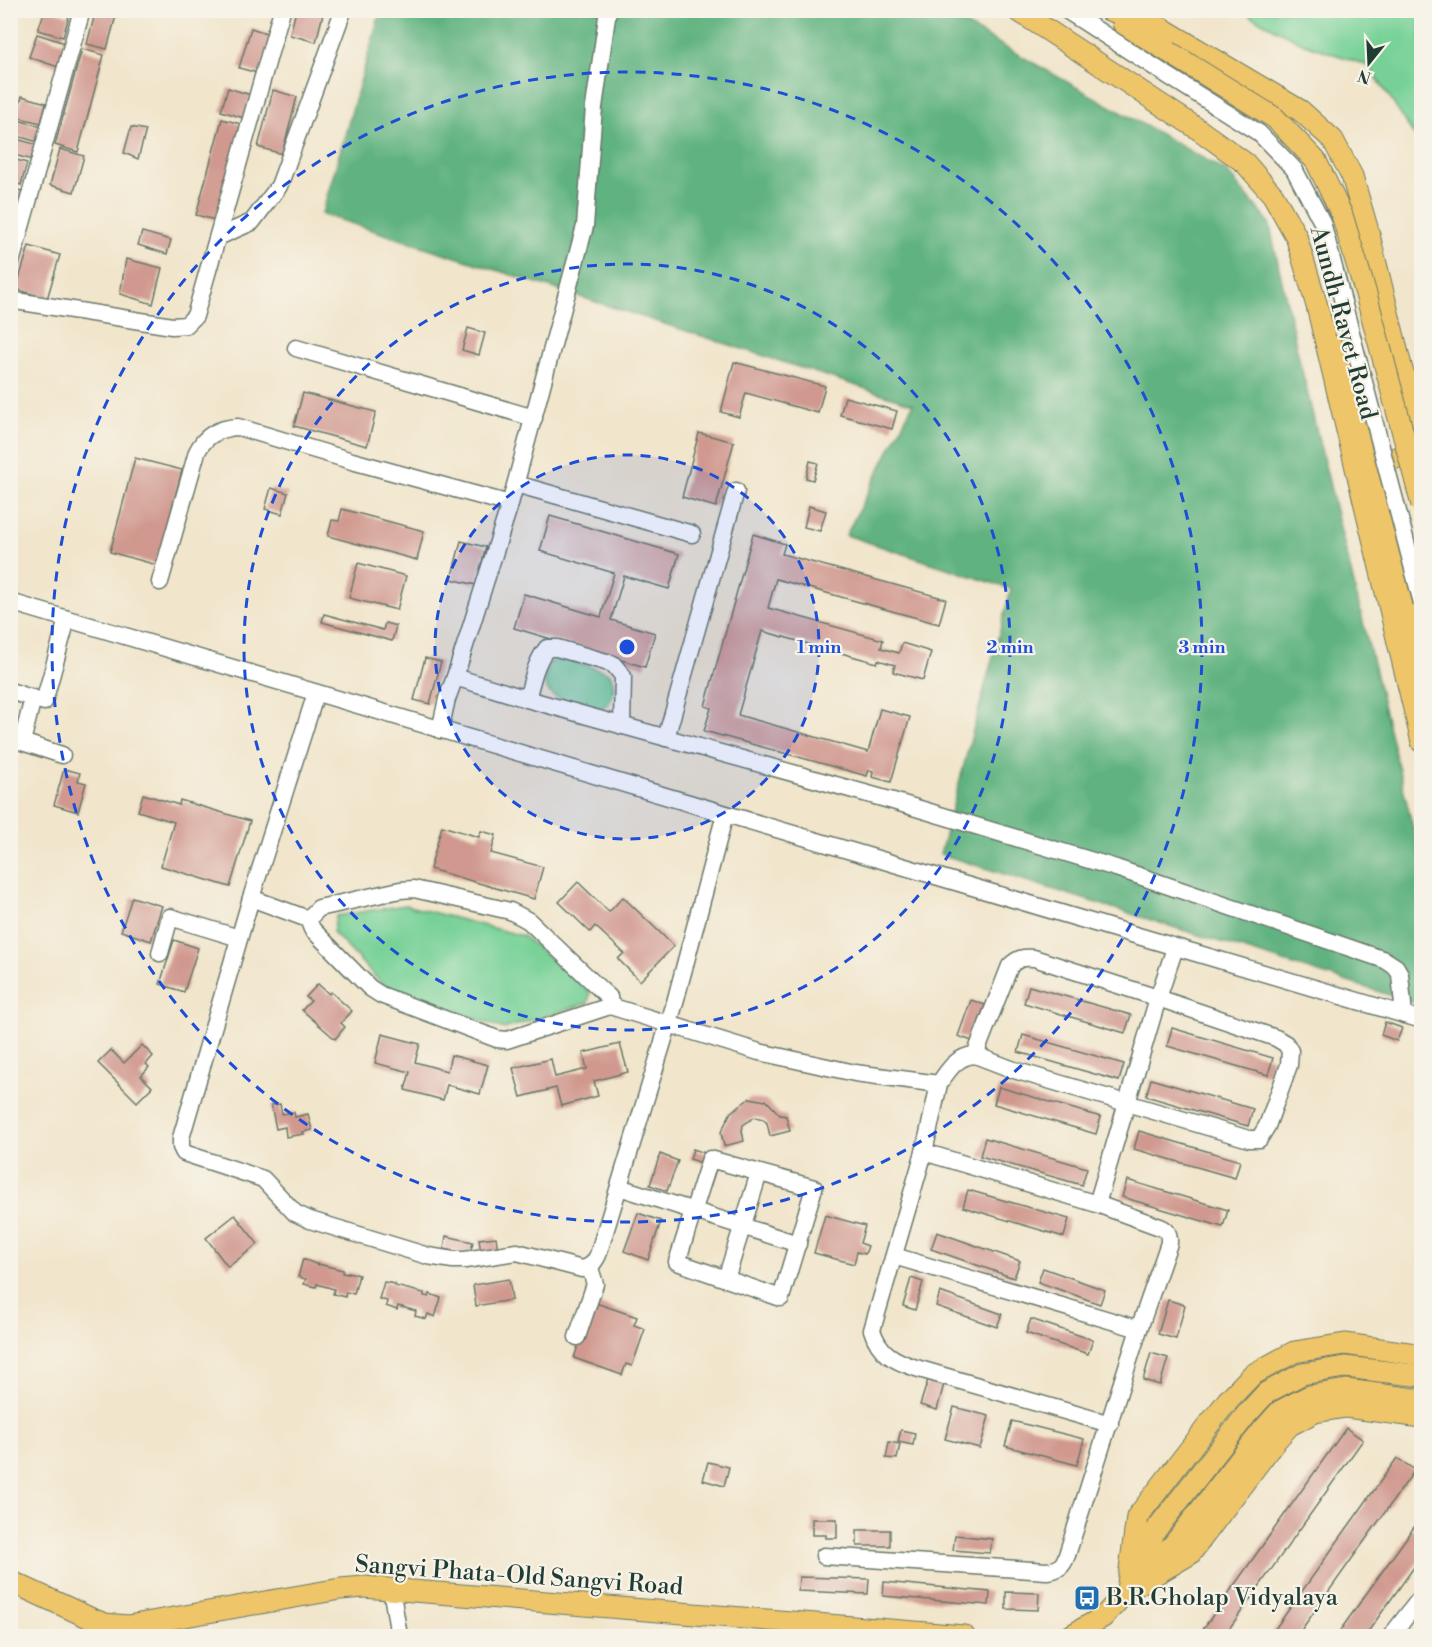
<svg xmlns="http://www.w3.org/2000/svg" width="1432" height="1647" viewBox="0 0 1432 1647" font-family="'Libre Bodoni',serif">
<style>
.green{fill:#77d197;stroke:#4b8766;stroke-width:1.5}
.forest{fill:#61b380;stroke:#40785a;stroke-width:1.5}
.building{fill:#d0988e}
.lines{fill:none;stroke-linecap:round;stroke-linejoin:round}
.minor-casing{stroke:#687869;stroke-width:19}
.major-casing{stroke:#687869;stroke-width:23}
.minor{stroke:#fff;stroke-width:16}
.major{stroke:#eec569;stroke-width:21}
.minor-bridge-casing{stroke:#687869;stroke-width:19;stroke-linecap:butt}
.major-bridge-casing{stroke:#687869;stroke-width:23;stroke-linecap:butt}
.minor-bridge{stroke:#fff;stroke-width:16}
.major-bridge{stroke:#eec569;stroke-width:21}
.ring{fill:none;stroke:#1d4ed8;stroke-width:3;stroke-dasharray:10 8}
.labels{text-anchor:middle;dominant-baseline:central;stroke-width:4.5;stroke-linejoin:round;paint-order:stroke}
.street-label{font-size:24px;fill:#1f3d34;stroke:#f7f3e8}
.poi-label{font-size:24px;fill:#1f3d34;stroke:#f7f3e8;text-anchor:start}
.centre{fill:#1d4ed8;stroke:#f7f3e8;stroke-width:3}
.ring-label{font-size:18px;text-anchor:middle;font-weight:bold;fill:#1d4ed8;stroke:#f7f3e8;stroke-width:4.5;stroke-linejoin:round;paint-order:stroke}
</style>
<rect width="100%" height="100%" fill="#f7f3e8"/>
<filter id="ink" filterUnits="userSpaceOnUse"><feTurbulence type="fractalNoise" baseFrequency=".0167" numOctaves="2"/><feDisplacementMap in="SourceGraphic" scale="12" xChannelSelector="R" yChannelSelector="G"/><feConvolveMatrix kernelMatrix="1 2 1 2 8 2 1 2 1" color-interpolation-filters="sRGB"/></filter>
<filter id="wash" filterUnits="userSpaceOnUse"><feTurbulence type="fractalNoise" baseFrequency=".008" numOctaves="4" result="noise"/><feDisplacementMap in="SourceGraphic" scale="24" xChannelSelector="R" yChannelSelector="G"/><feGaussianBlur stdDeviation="1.35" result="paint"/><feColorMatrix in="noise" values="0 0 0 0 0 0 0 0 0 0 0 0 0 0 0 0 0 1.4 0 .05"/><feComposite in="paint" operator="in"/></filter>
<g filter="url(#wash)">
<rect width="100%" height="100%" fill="#f1e5cb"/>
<g class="green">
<path d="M1241,11H1421V146L1369,66L1302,43Z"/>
<path d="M567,659L609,673C618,685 614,709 595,708C590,708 558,698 554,696C551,694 549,692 547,689C542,681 547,670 551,662L558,660Z"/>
<path d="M405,905L523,936L590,992L588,1003L504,1029L383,985L333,932L336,916Z"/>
</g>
<path class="forest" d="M381,10L941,11L1226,171L1269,222L1298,354L1421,861V1005L940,854L1011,589L846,535L913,404L322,214Z"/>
<g id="blocks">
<g class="building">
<path d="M45,10H52L69,16L63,37L38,30Z"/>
<path d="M96,10H111L117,12L107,49L87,44Z"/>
<path d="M296,10H324L316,42L290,35Z"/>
<path d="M251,28L272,35L261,74L239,68Z"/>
<path d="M37,34L68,44L61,68L29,57Z"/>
<path d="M82,49L104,55L78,152L55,145Z"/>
<path d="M228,88L251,95L244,118L221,111Z"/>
<path d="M273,90L297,97L282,154L258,147Z"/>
<path d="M22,96L46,103L41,123L16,117Z"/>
<path d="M222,119L245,125L219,221L196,215Z"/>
<path d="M18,120L42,127L38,142L14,135Z"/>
<path d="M131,127L146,130L138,159L124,153Z"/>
<path d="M13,138L38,145L33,160L10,154Z"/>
<path d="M60,149L84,156L74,192L50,185Z"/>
<path d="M10,158L27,163L21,185L10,182Z"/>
<path d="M10,188L26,192L21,211L10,209Z"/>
<path d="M142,232L171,240L167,254L138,245Z"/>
<path d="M29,246L60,255L47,299L16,289Z"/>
<path d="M126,259L162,268L153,304L120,294Z"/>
<path d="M468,328L485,333L479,355L462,350Z"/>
<path d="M734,362L825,386L818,413L746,393L739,417L721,412Z"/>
<path d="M303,393L376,412L367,446L294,426Z"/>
<path d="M845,397L897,411L892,429L840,415Z"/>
<path d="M699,433L734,442L716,507L682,497Z"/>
<path d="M135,458L182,470L157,565L110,552Z"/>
<path d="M810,461L818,463L813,480L806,478Z"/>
<path d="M271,488L288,493L282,514L265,509Z"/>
<path d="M809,506L826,511L820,531L804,527Z"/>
<path d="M342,509L424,531L417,560L328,536L332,520L339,521Z"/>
<path d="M550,516L679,554L669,589L624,576L611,620L655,633L645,667L514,628L524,594L601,617L614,573L540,551Z"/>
<path d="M753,534L785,544L782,554L946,599L939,624L776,579L768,608L883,640L881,648L899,653L902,643L931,652L923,680L893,672L895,665L878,660L877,663L762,631L738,715L868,752L880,709L910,717L891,782L872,777L873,771L869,770L867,776L704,731L711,708L705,706Z"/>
<path d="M461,541L486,547L476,585L451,579Z"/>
<path d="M358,563L406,576L397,610L349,598Z"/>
<path d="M324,614L383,630L385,623L396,626L392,641L322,622Z"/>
<path d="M425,658L441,662L430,704L414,700Z"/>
<path d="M64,769L80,773L78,781L86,783L78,812L54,805Z"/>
<path d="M143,794L179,805L180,800L250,821L230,887L161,866L174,822L138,811Z"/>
<path d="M442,826L479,837L481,831L496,835L491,853L543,867L534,899L430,869Z"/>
<path d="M578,882L609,912L623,897L674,946L640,981L618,959L624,953L595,926L590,932L559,902Z"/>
<path d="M132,897L162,906L151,941L121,931Z"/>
<path d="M174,940L198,948L184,992L160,984Z"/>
<path d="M318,984L329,994L331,992L352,1011L341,1023L345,1027L335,1039L302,1010L311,1001L306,997Z"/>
<path d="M1029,986L1131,1015L1125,1033L1024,1003Z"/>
<path d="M971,1000L985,1005L972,1041L958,1036Z"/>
<path d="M1385,1022L1402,1028L1397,1041L1381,1035Z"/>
<path d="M1172,1028L1273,1058L1268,1075L1167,1046Z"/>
<path d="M382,1034L420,1044L415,1062L447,1071L451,1055L488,1065L480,1094L447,1085L443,1100L405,1090L410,1072L375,1063Z"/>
<path d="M1023,1035L1124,1064L1119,1081L1018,1052Z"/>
<path d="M620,1044L628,1072L594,1081L598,1096L561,1106L556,1088L521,1097L513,1068L551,1059L555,1077L587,1069L583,1053Z"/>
<path d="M142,1045L153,1056L146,1064L149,1067L141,1076L152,1087L137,1102L98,1063L111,1050L124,1063Z"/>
<path d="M1151,1079L1253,1109L1248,1126L1146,1096Z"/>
<path d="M999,1087L1101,1117L1096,1134L994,1104Z"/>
<path d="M750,1098L765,1101L766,1100L780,1115L786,1116L790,1131L770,1136L767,1123L763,1119L755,1117L743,1125L742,1131L744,1141L724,1146L721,1132L731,1112Z"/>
<path d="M280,1104L282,1114L294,1112L295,1117L308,1114L312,1130L303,1132L304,1134L286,1137L285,1127L276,1129L271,1105Z"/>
<path d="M1139,1131L1240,1161L1235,1178L1134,1149Z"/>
<path d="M985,1138L1087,1168L1082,1185L980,1156Z"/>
<path d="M693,1149L708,1154L705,1164L690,1159Z"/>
<path d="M660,1154L678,1161L667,1191L650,1185Z"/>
<path d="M1127,1180L1228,1210L1223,1227L1122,1197Z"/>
<path d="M968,1190L1069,1219L1064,1237L963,1207Z"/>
<path d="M638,1213L661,1221L648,1260L624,1251Z"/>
<path d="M235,1215L258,1244L228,1267L206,1238Z"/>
<path d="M825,1215L865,1226L860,1243L868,1246L865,1254L857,1252L854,1264L814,1253Z"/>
<path d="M937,1232L1020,1261L1014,1278L931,1249Z"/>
<path d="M446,1236L473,1242L470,1254L444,1249Z"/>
<path d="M496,1237L498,1251L481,1253L479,1239Z"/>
<path d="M303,1259L318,1265V1264L343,1270L342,1273L348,1274V1272L359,1275L354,1294L346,1292L345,1297L333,1294L334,1289L317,1284L316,1287L304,1284L306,1279L298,1277Z"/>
<path d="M1043,1268L1105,1290L1100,1304L1038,1282Z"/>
<path d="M911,1278L923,1282L915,1310L903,1306Z"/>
<path d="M509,1279L512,1300L476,1306L473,1285Z"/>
<path d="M384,1282L395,1284V1286L424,1293V1296L429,1297L430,1294L441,1298L435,1317L428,1314L426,1319L415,1316L416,1311L398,1306L397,1310L386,1306L387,1301L379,1299Z"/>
<path d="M940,1292L1002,1314L997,1327L936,1306Z"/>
<path d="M1168,1300L1185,1305L1176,1339L1158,1334Z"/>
<path d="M593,1302L637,1317L634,1325L645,1329L632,1366L626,1364L622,1375L574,1358Z"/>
<path d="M1031,1319L1093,1340L1088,1354L1026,1333Z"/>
<path d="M1151,1353L1168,1358L1160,1385L1143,1380Z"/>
<path d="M928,1380L944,1384L937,1410L920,1405Z"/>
<path d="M954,1407L989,1416L980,1448L945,1439Z"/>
<path d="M1012,1421L1084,1439L1077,1465L1005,1446Z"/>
<path d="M1346,1428L1363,1440L1224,1636H1198Z"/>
<path d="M901,1430L915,1433L913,1445L898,1442Z"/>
<path d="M889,1442L900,1444L897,1459L886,1458Z"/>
<path d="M1397,1458L1415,1470L1297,1636H1270Z"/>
<path d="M708,1462L729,1467L724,1486L703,1480Z"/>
<path d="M1422,1516V1556L1365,1636H1336Z"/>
<path d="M812,1519H837V1538H826V1535H812Z"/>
<rect x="857" y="1530" width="33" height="16"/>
<path d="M955,1535L992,1539L990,1553L953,1550Z"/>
<path d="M799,1577L869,1579L868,1594L798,1591Z"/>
<path d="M884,1582L990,1592L989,1605L883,1596Z"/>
<path d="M1006,1592L1039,1593L1038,1610L1006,1609Z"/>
</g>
</g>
</g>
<g filter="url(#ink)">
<use href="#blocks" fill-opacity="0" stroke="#687869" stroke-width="1.5"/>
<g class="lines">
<g class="minor-casing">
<g id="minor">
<path d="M1066,10L1159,70"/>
<path d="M218,237L252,222L279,186L343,11"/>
<path d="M10,266L82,10"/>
<path d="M10,300L172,326L186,325L195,316L282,10"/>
<path d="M296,348L534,418"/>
<path d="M516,484L692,534"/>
<path d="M160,582L197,452C205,435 219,428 238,427L352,461L510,504"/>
<path d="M10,602L1422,1020"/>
<path d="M455,677L510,504L585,226L594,107L608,10"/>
<path d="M10,691L44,702L67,619"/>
<path d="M316,693L251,898L181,1138V1147L184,1153L263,1179L295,1213L310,1220L428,1256L453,1260H465L517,1252L582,1269C591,1267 594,1263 598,1255L674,1006L725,814"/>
<path d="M33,698L22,742L62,755"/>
<path d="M527,699C532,682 535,663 547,648H557L613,664L623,676L622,726"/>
<path d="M440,730L447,699L455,677L527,699L893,801L1116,868L1385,960L1396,967L1400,974L1404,1015"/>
<path d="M666,738L736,491"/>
<path d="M251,898L308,919L312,929L370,988L381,995L497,1039L507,1040L610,1006L759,1052L855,1073L939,1084C948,1070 957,1056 975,1055L1010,966C1018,958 1023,957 1034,958L1158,998L1175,948"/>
<path d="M308,919L319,908L400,890L414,889L510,911L520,916L529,921L602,991L609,997L610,1006"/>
<path d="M160,953L170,917L239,938"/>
<path d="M975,1055L1014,1070L1249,1139H1259L1267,1126L1289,1065L1290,1051L1286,1044L1276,1038L1158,998L1097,1204"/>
<path d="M924,1152L872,1330C879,1353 894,1361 916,1368L1110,1424"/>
<path d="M710,1159L814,1188L781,1298L677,1262Z"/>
<path d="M619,1187L798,1244"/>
<path d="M894,1256L1139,1329"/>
<path d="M726,1279L759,1173"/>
<path d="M577,1337L595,1284L590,1268"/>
<path d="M824,1556L1047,1571C1059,1570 1063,1566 1067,1555L1139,1329L1169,1243C1169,1234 1168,1230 1160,1227L1097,1204L924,1152L939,1084"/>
<path d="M391,1588L399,1636"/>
<path d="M1391,1636L1422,1596"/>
</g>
</g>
<g class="major-casing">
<g id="major">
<path d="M1017,10L1198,129L1245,163L1273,195L1296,236L1317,306L1422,742"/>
<path d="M1109,10L1158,26L1301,111L1333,140L1352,176L1368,231L1402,370L1422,421"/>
<path d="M1123,23L1169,52"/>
<path d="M1332,346L1352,379L1413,632L1414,674"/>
<path d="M1374,467L1422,447"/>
<path d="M1148,1569L1174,1544L1263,1430L1280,1411L1309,1396L1346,1390L1422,1400"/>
<path d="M1136,1571L1155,1531L1246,1415L1266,1393L1302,1374L1345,1367L1422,1376"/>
<path d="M10,1581L92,1619L105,1624L128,1626L340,1589L364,1587L964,1636"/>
<path d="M1127,1591L1137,1517L1228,1400L1252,1375L1294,1352L1345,1344L1422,1355"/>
<path d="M1070,1636L1103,1617L1127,1591L1190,1554L1276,1440L1290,1425L1315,1412L1346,1407L1422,1417"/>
</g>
</g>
<use href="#minor" class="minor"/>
<use href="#major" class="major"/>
<g class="minor-bridge-casing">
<path id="minor-bridge" d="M1159,70L1259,133L1294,169L1322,222L1422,603"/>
</g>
<g class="major-bridge-casing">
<path id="major-bridge" d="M1169,52L1275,118L1316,161L1342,215L1366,294L1422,505"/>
</g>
<use href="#minor-bridge" class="minor-bridge"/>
<use href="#major-bridge" class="major-bridge"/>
</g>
</g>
<circle cx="627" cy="647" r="192" fill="#1d4ed8" fill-opacity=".12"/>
<g class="ring">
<circle cx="627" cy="647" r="192"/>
<circle cx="627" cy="647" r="383"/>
<circle cx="627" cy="647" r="575"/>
</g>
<defs>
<g id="bus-square" transform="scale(1.35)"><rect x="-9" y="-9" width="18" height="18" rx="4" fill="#1f6fb2" stroke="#f7f3e8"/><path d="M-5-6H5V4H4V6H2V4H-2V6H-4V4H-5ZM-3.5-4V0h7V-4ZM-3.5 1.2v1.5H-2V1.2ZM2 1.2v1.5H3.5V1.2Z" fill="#fff"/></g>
</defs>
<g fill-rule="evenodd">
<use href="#bus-square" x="1087" y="1598"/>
</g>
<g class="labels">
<g class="street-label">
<text transform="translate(1343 323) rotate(75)">Aundh Ravet Road</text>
<text transform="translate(519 1576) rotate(4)">Sangvi Phata-Old Sangvi Road</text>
</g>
<g class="poi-label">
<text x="1106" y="1598">B.R.Gholap Vidyalaya</text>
</g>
</g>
<circle cx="627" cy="647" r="9" class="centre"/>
<g class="ring-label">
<text x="819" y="653">1 min</text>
<text x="1010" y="653">2 min</text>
<text x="1202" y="653">3 min</text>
</g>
<rect width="1432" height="1647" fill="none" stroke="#f7f3e8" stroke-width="36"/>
<g transform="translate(1369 63) rotate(198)" stroke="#f7f3e8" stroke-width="4.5" paint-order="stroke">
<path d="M0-4.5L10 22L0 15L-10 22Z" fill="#1f3d34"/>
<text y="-9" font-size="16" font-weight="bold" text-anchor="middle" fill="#1f3d34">N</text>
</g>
</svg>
